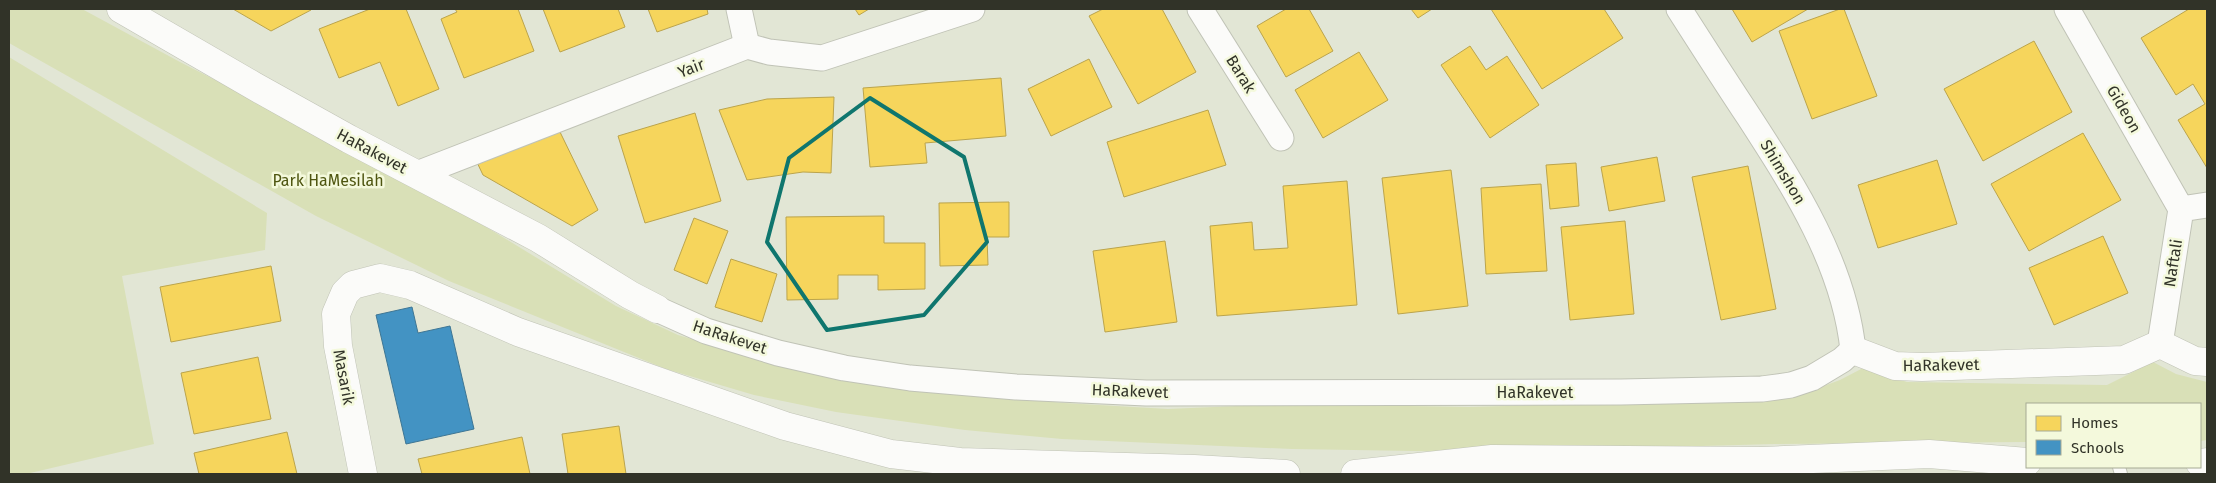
<svg xmlns="http://www.w3.org/2000/svg" width="2216" height="483" viewBox="0 0 2216 483" font-family="'Fira Sans',sans-serif">
<style>
.green{fill:#d9e0b7}
.homes{fill:#f6d55c;stroke:#bba44c}
.schools{fill:#4393c3;stroke:#3e7694}
.lines{fill:none;stroke-linecap:round;stroke-linejoin:round}
.service-casing{stroke:#c0c3b6;stroke-width:14}
.minor-casing{stroke:#c0c3b6;stroke-width:27}
.tertiary-casing{stroke:#c0c3b6;stroke-width:29}
.service{stroke:#fbfbf9;stroke-width:12}
.minor{stroke:#fbfbf9;stroke-width:25}
.tertiary{stroke:#fbfbf9;stroke-width:28}
.marked{fill:none;stroke:#0f766e;stroke-width:4;stroke-linejoin:round}
.labels{text-anchor:middle;dominant-baseline:central;stroke-width:5;stroke-linejoin:round;paint-order:stroke}
.street-label{font-size:16px;fill:#313328;stroke:#f4f9dc}
.park-label{font-size:16px;fill:#4e5510;stroke:#f4f9dc}
</style>
<rect width="100%" height="100%" fill="#e2e6d5"/>
<g class="green">
<path d="M9,9H82L180,62L350,149L491,230L616,306L678,335L763,360L969,394L1064,403L1168,409L1285,404L1469,407L1723,400L1797,396L1840,380L1863,368L1907,382L2107,385L2153,362L2176,374L2207,382V440L2200,441V404H2027V442L1775,444L1477,452L1292,449L1062,439L965,430L836,412L754,395L666,369L449,281L316,216L9,43Z"/>
<path d="M9,57L267,213L265,250L122,276L154,444L26,474H9Z"/>
</g>
<g class="homes">
<path d="M233,9H311V10L271,31Z"/>
<path d="M370,9H406L439,89L398,106L380,62L339,78L319,29Z"/>
<path d="M455,9H518L534,51L464,78L441,19L457,12Z"/>
<path d="M543,9H618L625,27L560,52Z"/>
<path d="M648,9H707L708,14L657,32Z"/>
<path d="M855,9H869L859,15Z"/>
<path d="M1103,9H1162L1196,72L1138,104L1089,16Z"/>
<path d="M1286,9H1309L1333,51L1286,77L1257,26Z"/>
<path d="M1411,9H1432L1418,18Z"/>
<path d="M1491,9H1604L1623,38L1542,89Z"/>
<path d="M1732,9H1808L1752,42Z"/>
<path d="M1840,9H1844L1877,96L1812,119L1779,31Z"/>
<path d="M2189,9H2207V168L2178,120L2205,104L2193,84L2176,95L2141,38Z"/>
<path d="M2034,41L2072,112L1983,161L1944,89Z"/>
<path d="M1470,46L1486,70L1507,56L1539,105L1490,138L1441,65Z"/>
<path d="M1359,52L1388,100L1323,138L1295,90Z"/>
<path d="M1089,59L1112,107L1051,136L1028,89Z"/>
<path d="M1001,78L1006,136L925,143L927,163L870,167L863,88Z"/>
<path d="M834,97L831,173L803,172L747,180L719,110L767,99Z"/>
<path d="M1208,110L1226,165L1124,197L1107,142Z"/>
<path d="M695,113L721,201L645,223L618,136Z"/>
<path d="M560,132L598,210L572,226L483,175L474,156Z"/>
<path d="M2083,133L2121,200L2029,251L1991,184Z"/>
<path d="M1657,157L1665,201L1609,211L1601,167Z"/>
<path d="M1937,160L1957,224L1878,248L1858,185Z"/>
<path d="M1576,163L1579,206L1550,209L1546,165Z"/>
<path d="M1748,166L1776,309L1721,320L1692,177Z"/>
<path d="M1451,170L1468,306L1398,314L1382,178Z"/>
<path d="M1347,181L1357,305L1217,316L1210,226L1252,222L1254,250L1288,248L1283,186Z"/>
<path d="M1541,184L1547,271L1486,274L1481,188Z"/>
<path d="M1009,202V237H987L988,265L940,266L939,203Z"/>
<path d="M884,216V243H925V289L878,290V275H838V299L787,300L786,217Z"/>
<path d="M694,218L728,231L707,284L674,270Z"/>
<path d="M1625,221L1634,314L1570,320L1561,227Z"/>
<path d="M2103,236L2128,293L2054,325L2029,268Z"/>
<path d="M1165,241L1177,322L1105,332L1093,251Z"/>
<path d="M731,259L777,274L762,322L715,307Z"/>
<path d="M271,266L281,321L171,342L160,287Z"/>
<path d="M258,357L271,419L194,434L181,373Z"/>
<path d="M619,426L626,474H568L562,434Z"/>
<path d="M287,432L297,474H199L194,453Z"/>
<path d="M522,437L530,474H422L418,459Z"/>
</g>
<path class="schools" d="M412,307L418,333L450,326L474,429L406,444L376,315Z"/>
<g class="lines">
<g class="service-casing">
<path id="service" d="M2119,467L2121,474"/>
</g>
<g class="minor-casing">
<g id="minor">
<path d="M739,9L747,46"/>
<path d="M1200,9L1281,138"/>
<path d="M2067,9L2181,209"/>
<path d="M417,174L747,46L769,52L822,58L972,9"/>
<path d="M657,309L706,331L778,353L844,368L910,378L1016,387L1146,393L1621,392L1762,389L1791,385L1812,378L1842,360L1853,350C1844,264 1795,188 1749,117C1725,81 1702,45 1679,9"/>
<path d="M2160,344L2181,209L2207,205"/>
</g>
</g>
<g class="tertiary-casing">
<g id="tertiary">
<path d="M121,9L254,86L349,139L538,238L630,295L657,309"/>
<path d="M1853,350L1895,366L1922,367L2124,360L2160,344L2195,361L2207,362"/>
<path d="M2200,463L2207,462"/>
<path d="M363,474L338,346L336,314L345,293L353,285L380,278L410,285L518,332L785,426L891,454L960,462L1194,469L1286,474"/>
<path d="M1355,474L1492,459L1763,461L1929,454L2027,462"/>
</g>
</g>
<use href="#service" class="service"/>
<use href="#minor" class="minor"/>
<use href="#tertiary" class="tertiary"/>
</g>
<path class="marked" d="M870,98L964,157L987,242L924,315L827,330L767,242L789,158Z"/>
<g class="labels">
<g class="street-label">
<text transform="translate(691 68) rotate(-21)">Yair</text>
<text transform="translate(1241 74) rotate(58)">Barak</text>
<text transform="translate(2124 109) rotate(60)">Gideon</text>
<text transform="translate(372 151) rotate(28)">HaRakevet</text>
<text transform="translate(1783 172) rotate(59)">Shimshon</text>
<text transform="translate(2173 263) rotate(-81)">Naftali</text>
<text transform="translate(730 337) rotate(18)">HaRakevet</text>
<text transform="translate(1941 365) rotate(-1)">HaRakevet</text>
<text transform="translate(344 377) rotate(79)">Masarik</text>
<text transform="translate(1130 391) rotate(2)">HaRakevet</text>
<text x="1535" y="392">HaRakevet</text>
</g>
<g class="park-label">
<text x="328" y="180">Park HaMesilah</text>
</g>
</g>
<rect width="2216" height="483" fill="none" stroke="#313328" stroke-width="20"/>
<rect x="2026" y="403" width="175" height="65" fill="#f4f9dc" stroke="#a6aa94"/>
<rect x="2036" y="416" width="25" height="15" fill="#f6d55c" stroke="#a6aa94"/>
<text x="2071" y="428" font-size="15" fill="#313328">Homes</text>
<rect x="2036" y="440" width="25" height="15" fill="#4393c3" stroke="#a6aa94"/>
<text x="2071" y="453" font-size="15" fill="#313328">Schools</text>
</svg>
